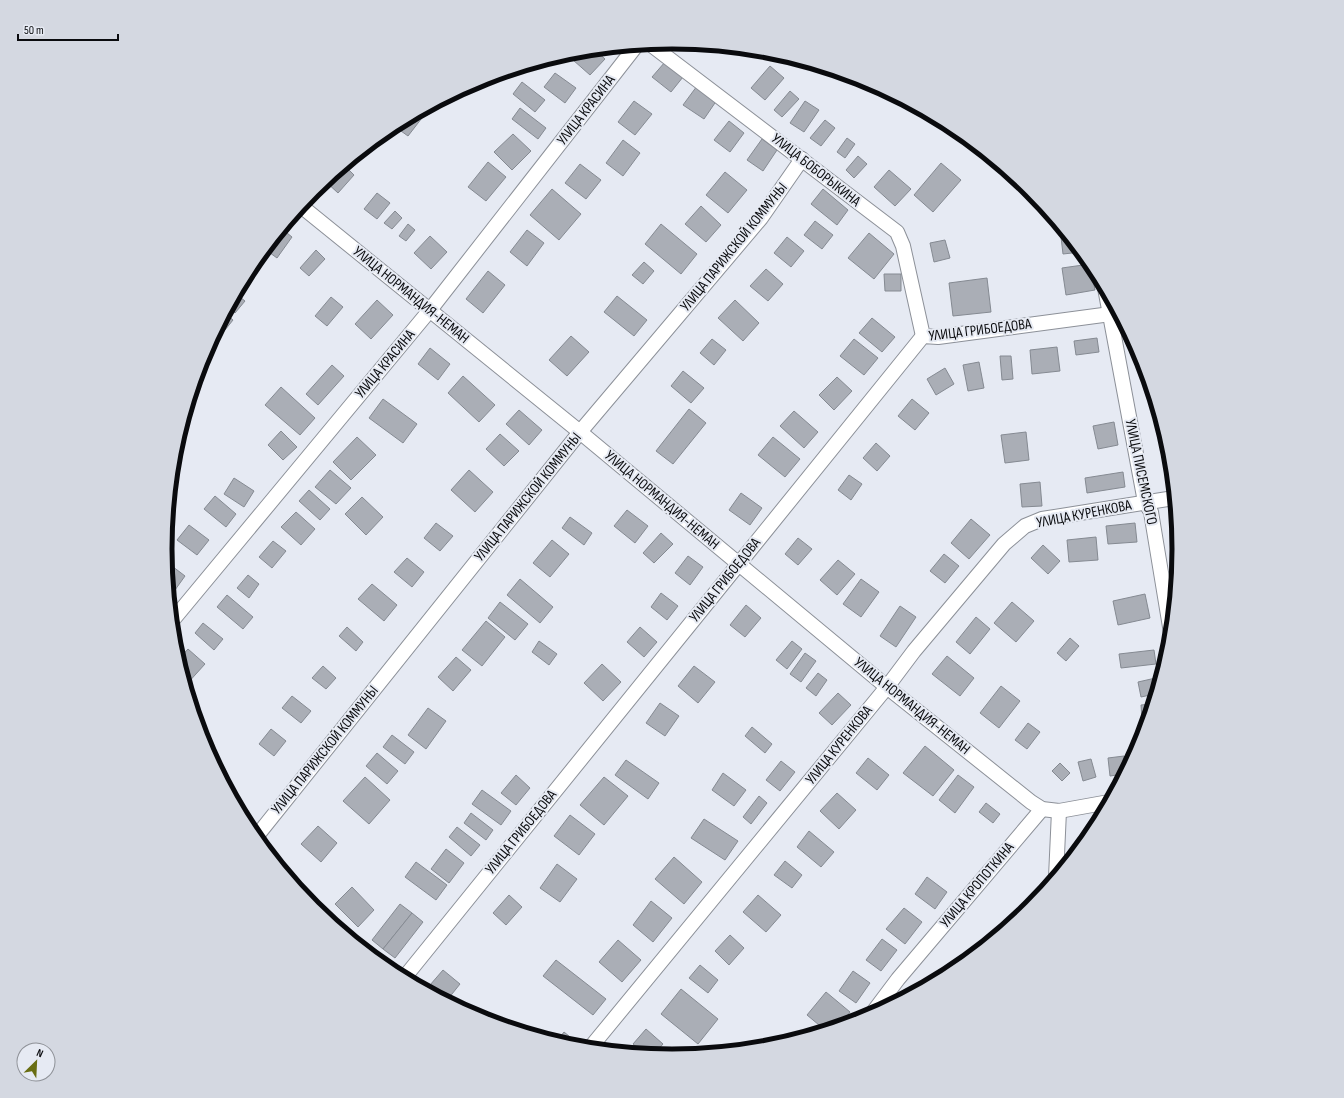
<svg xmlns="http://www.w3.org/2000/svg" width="1344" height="1098" viewBox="0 0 1344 1098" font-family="'Sofia Sans Condensed',sans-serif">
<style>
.building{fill:#aaaeb6;stroke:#858a92}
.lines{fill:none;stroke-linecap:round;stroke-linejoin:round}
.minor-casing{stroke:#8c9098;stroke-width:16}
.minor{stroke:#fff;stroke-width:14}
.labels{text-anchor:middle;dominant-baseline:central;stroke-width:4;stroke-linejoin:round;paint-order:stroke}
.street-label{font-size:15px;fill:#0a0b0e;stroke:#e6eaf3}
.rim{fill:none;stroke:#0a0b0e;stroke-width:5}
</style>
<rect width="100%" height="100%" fill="#e6eaf3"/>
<g class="building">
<path d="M595,50L605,59L590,75L573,60L581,51Z"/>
<path d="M665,62L683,77L671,92L652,77Z"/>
<path d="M770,66L784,78L765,100L751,88Z"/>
<path d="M555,73L576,88L565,103L544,87Z"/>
<path d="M522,82L545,100L535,112L513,94Z"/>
<path d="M697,86L717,100L704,119L683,105Z"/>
<path d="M790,91L799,99L782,117L774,110Z"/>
<path d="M634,101L652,114L635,135L618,122Z"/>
<path d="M805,101L819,110L804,132L790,123Z"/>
<path d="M520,108L546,128L538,139L512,119Z"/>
<path d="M421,111L425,114L408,136L394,126Z"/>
<path d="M825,120L835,128L821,146L810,138Z"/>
<path d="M729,121L744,133L730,152L714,140Z"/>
<path d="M513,134L531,151L512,170L494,152Z"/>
<path d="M847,138L855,144L845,158L837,152Z"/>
<path d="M762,139L777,150L763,171L747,160Z"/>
<path d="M623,140L640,153L623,176L606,163Z"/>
<path d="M858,156L867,164L854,178L846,170Z"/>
<path d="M488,162L506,177L486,201L468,187Z"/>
<path d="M941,163L961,180L933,212L914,195Z"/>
<path d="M580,164L601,180L586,199L565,183Z"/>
<path d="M344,165L354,175L338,193L325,181Z"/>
<path d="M889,170L911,189L895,206L874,187Z"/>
<path d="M725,172L747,190L728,213L706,195Z"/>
<path d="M552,189L581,214L559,240L530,215Z"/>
<path d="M823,189L848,210L837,225L811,204Z"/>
<path d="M377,193L390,203L377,219L364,209Z"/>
<path d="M701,206L721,225L706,242L685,224Z"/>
<path d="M395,211L402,218L392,229L384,223Z"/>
<path d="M815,221L833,235L822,249L804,235Z"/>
<path d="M408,224L415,230L406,241L399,236Z"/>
<path d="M661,224L697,254L681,274L645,244Z"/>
<path d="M282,229L292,237L277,258L266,250Z"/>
<path d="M527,230L544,243L527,266L510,252Z"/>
<path d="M869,233L894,254L874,279L848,258Z"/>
<path d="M430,236L447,252L431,269L414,253Z"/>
<path d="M1068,236L1081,252L1063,254L1061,237Z"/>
<path d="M787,237L804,251L791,267L774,253Z"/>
<path d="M945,240L950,258L934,262L930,243Z"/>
<path d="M316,250L325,259L309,276L300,268Z"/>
<path d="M644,262L654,271L643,284L632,275Z"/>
<path d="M1090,264L1095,290L1066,295L1062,268Z"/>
<path d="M766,269L783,284L768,301L750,286Z"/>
<path d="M488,271L505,285L483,313L466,299Z"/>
<path d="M884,274H901V291H885Z"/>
<path d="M987,278L991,312L953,316L949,283Z"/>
<path d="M236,294L245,301L235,313L229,308Z"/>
<path d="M617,296L647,320L634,336L604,312Z"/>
<path d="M331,297L343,307L327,326L315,316Z"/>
<path d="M377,300L393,315L371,339L355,324Z"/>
<path d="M735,300L759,323L743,341L718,318Z"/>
<path d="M226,314L233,320L225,330L220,325Z"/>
<path d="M872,318L895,337L882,352L859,333Z"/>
<path d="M571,336L589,352L567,376L549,360Z"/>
<path d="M1097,338L1099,352L1076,355L1074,341Z"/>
<path d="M712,339L726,350L714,365L700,353Z"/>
<path d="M854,339L878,358L864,375L840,356Z"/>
<path d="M1057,347L1060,371L1032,374L1030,350Z"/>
<path d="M430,348L450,364L438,380L418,364Z"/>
<path d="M1000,356H1011L1013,379L1002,380Z"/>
<path d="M979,362L984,388L968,391L963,365Z"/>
<path d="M332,365L344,376L318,405L306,394Z"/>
<path d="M945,368L954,384L936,395L927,379Z"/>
<path d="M683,371L704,388L691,403L671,386Z"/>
<path d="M463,376L495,405L479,422L448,393Z"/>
<path d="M837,377L852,391L834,410L819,395Z"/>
<path d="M281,387L315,418L300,435L265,405Z"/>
<path d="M383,399L417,424L403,443L369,418Z"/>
<path d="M912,399L929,413L915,430L898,416Z"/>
<path d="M689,409L706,423L673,464L656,451Z"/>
<path d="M519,410L542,430L529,445L506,424Z"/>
<path d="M794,411L818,432L804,448L780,426Z"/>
<path d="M1114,422L1118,445L1098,449L1093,426Z"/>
<path d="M281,431L297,447L283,460L268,445Z"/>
<path d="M1026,432L1029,460L1005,463L1001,435Z"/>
<path d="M500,434L519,451L504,466L486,449Z"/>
<path d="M357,437L376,455L351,480L333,462Z"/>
<path d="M773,437L800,459L785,477L758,455Z"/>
<path d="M876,443L890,456L877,471L863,458Z"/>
<path d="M330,470L351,488L336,504L315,487Z"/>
<path d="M469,470L493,492L475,512L451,490Z"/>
<path d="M1123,472L1125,487L1087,493L1085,478Z"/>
<path d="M849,475L862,484L851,500L838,490Z"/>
<path d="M234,478L254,491L244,507L224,494Z"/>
<path d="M1040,482L1042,506L1022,507L1020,484Z"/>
<path d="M309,490L330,509L320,520L299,501Z"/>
<path d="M741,493L762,508L750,525L729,510Z"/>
<path d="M215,496L236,514L226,527L204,509Z"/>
<path d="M362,497L383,517L366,535L345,514Z"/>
<path d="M627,510L648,526L635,543L614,526Z"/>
<path d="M296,512L315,529L301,545L281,527Z"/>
<path d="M570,517L592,533L584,545L562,528Z"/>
<path d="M971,519L990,535L969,559L951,543Z"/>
<path d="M436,523L453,536L440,551L424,538Z"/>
<path d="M1135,523L1137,542L1108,544L1106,526Z"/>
<path d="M189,525L209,540L197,555L177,540Z"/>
<path d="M661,533L673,544L654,563L643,553Z"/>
<path d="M1096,537L1098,560L1069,562L1067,540Z"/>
<path d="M798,538L812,549L798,565L785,554Z"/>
<path d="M552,540L569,554L550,577L533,563Z"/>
<path d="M273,541L286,551L272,568L259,557Z"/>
<path d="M1043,545L1060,561L1048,574L1031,558Z"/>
<path d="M944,554L959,566L945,583L930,571Z"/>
<path d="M688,556L703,567L690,585L675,573Z"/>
<path d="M407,558L424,572L412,587L394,572Z"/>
<path d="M838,560L855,574L837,595L820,580Z"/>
<path d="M168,563L185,576L170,597L167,565Z"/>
<path d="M248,575L259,584L249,598L237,588Z"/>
<path d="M520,579L553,607L540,623L507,595Z"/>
<path d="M861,579L879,592L861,617L843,604Z"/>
<path d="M372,584L397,605L384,621L358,599Z"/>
<path d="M661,593L678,606L667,620L651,607Z"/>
<path d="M1145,594L1150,618L1118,625L1113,601Z"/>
<path d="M227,595L253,617L243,629L217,607Z"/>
<path d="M500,602L528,624L515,640L488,618Z"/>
<path d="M1012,602L1034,621L1016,642L994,623Z"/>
<path d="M746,605L761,618L745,637L730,625Z"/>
<path d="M900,606L916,617L896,647L880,636Z"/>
<path d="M976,617L990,629L970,654L956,642Z"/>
<path d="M486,621L505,637L482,666L462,650Z"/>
<path d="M203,623L223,639L214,650L195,633Z"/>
<path d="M347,627L363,642L356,651L339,636Z"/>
<path d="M640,627L657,642L644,657L627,642Z"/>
<path d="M1070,638L1079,646L1066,661L1057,653Z"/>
<path d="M539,641L557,654L549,665L532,652Z"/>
<path d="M792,641L802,649L787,669L776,660Z"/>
<path d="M188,649L205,664L186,685L178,660Z"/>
<path d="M1154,650L1156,664L1121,668L1119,654Z"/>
<path d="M805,653L816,661L801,682L790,674Z"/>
<path d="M947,656L974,678L960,696L932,674Z"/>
<path d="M456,657L471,670L453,691L438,677Z"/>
<path d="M602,664L621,682L603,701L584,683Z"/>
<path d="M323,666L336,678L326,689L312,678Z"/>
<path d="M694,666L715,682L698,703L678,686Z"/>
<path d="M818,673L827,680L816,696L806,688Z"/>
<path d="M1160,677L1155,694L1141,697L1138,682Z"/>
<path d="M1001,686L1020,701L999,728L980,713Z"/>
<path d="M838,693L851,705L832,725L819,713Z"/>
<path d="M292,696L311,711L301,723L282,708Z"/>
<path d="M660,703L679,716L665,736L646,723Z"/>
<path d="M1152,704L1148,718L1142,719L1141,705Z"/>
<path d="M428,708L446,721L426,749L408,735Z"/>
<path d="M1028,723L1040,732L1027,749L1015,740Z"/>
<path d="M752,727L772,744L765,753L745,736Z"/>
<path d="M271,729L286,741L274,756L259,744Z"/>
<path d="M392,735L414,752L405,764L383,747Z"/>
<path d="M1139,745L1132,759L1130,747Z"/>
<path d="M925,746L954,770L933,796L903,773Z"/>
<path d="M377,753L398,771L387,784L366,766Z"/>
<path d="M1124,756L1126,770L1124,774L1110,776L1108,758Z"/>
<path d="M868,758L889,775L877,790L856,773Z"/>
<path d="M1091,759L1096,777L1083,781L1078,762Z"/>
<path d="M626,760L659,783L648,799L615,775Z"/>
<path d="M781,761L795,772L780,791L766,780Z"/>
<path d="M1060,763L1070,773L1062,781L1052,771Z"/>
<path d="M723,773L746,790L734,806L712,790Z"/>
<path d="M516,775L530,788L516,805L501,793Z"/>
<path d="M958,775L974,787L955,813L939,800Z"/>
<path d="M365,777L390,800L369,824L343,801Z"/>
<path d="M604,777L628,796L604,825L580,805Z"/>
<path d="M482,790L511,811L501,825L472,804Z"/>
<path d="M837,793L856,810L839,829L820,811Z"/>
<path d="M759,796L767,803L751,824L743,817Z"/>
<path d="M986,803L1000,814L993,823L979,812Z"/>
<path d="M471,813L493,830L486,840L464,823Z"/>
<path d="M570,815L595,834L579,855L554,836Z"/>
<path d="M704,819L738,841L725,860L691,838Z"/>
<path d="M318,826L337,843L321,862L301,844Z"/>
<path d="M457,827L480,845L471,856L449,837Z"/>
<path d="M809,831L834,852L821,867L797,847Z"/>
<path d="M446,849L464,863L449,883L431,869Z"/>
<path d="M674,857L702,882L684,904L655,879Z"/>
<path d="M785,861L802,875L792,888L774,875Z"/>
<path d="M416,862L447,885L436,900L405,877Z"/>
<path d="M557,864L577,879L560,902L540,888Z"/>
<path d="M927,877L947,892L935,909L915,894Z"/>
<path d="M352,887L374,910L358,927L335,904Z"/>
<path d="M509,895L522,907L506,925L493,913Z"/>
<path d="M758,895L781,915L766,932L743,912Z"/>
<path d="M651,901L672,918L653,942L633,925Z"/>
<path d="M400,904L412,913L383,949L372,940Z"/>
<path d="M904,908L922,922L905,944L886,929Z"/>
<path d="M412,913L423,922L395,958L383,949Z"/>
<path d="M730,935L744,948L729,965L715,951Z"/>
<path d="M882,939L897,950L881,971L866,960Z"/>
<path d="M618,940L641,960L622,982L599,962Z"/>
<path d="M556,960L606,999L593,1015L543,976Z"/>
<path d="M700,965L718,980L708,993L689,978Z"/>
<path d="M443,970L460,984L448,999L430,985Z"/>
<path d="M853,971L870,983L856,1003L839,991Z"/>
<path d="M681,989L718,1019L698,1044L661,1014Z"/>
<path d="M826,992L850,1012L839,1026L825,1030L807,1015Z"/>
<path d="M646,1029L663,1044L654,1054L644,1053L633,1044Z"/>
<path d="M564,1032L575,1041L571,1046L557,1041Z"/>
</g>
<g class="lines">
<g class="minor-casing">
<g id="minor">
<path d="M650,44L897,232L903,246L923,336"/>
<path d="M301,206L580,432L887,687L1031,802L1042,809L1059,811L1109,802"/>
<path d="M1105,288L1145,502L1151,512L1171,633"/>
<path d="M172,621L430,310L636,46"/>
<path d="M256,837L580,432L761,218L802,159"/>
<path d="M1056,877L1059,811"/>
<path d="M404,978L923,336L938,337L1118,313"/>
<path d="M871,1015L898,979L1042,809"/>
<path d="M590,1048L887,687L914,651L1004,544L1025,526L1042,519L1174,498"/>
</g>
</g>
<use href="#minor" class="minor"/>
</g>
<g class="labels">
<g class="street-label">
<text transform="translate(586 110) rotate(-52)">УЛИЦА КРАСИНА</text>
<text transform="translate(816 170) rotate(38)">УЛИЦА БОБОРЫКИНА</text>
<text transform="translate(734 247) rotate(-51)">УЛИЦА ПАРИЖСКОЙ КОММУНЫ</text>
<text transform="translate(411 295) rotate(39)">УЛИЦА НОРМАНДИЯ-НЕМАН</text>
<text transform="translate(980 330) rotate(-7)">УЛИЦА ГРИБОЕДОВА</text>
<text transform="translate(385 364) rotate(-50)">УЛИЦА КРАСИНА</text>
<text transform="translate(1141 472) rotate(78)">УЛИЦА ПИСЕМСКОГО</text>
<text transform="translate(528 497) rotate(-51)">УЛИЦА ПАРИЖСКОЙ КОММУНЫ</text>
<text transform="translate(662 500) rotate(40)">УЛИЦА НОРМАНДИЯ-НЕМАН</text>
<text transform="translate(1084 514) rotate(-11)">УЛИЦА КУРЕНКОВА</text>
<text transform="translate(725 580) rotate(-51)">УЛИЦА ГРИБОЕДОВА</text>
<text transform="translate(912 706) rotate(39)">УЛИЦА НОРМАНДИЯ-НЕМАН</text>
<text transform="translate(839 745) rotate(-51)">УЛИЦА КУРЕНКОВА</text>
<text transform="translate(325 750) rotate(-51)">УЛИЦА ПАРИЖСКОЙ КОММУНЫ</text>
<text transform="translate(521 832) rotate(-51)">УЛИЦА ГРИБОЕДОВА</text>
<text transform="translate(977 885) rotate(-50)">УЛИЦА КРОПОТКИНА</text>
</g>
</g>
<path d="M0 0H1344V1098H0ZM172 549a500 500 0 1 1 1000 0a500 500 0 1 1-1000 0Z" fill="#d4d8e1" fill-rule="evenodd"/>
<path class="rim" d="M172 549a500 500 0 1 1 1000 0a500 500 0 1 1-1000 0Z"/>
<g transform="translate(36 1062) rotate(24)"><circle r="19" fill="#e6eaf3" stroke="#8e9197"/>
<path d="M0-3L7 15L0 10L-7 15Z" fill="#696e13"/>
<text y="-6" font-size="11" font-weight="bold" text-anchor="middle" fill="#0a0b0e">N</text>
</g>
<path d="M18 34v6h100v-6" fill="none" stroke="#0a0b0e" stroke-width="2"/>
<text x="24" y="34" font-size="12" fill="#0a0b0e" stroke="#e6eaf3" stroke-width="3" paint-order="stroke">50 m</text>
</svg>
